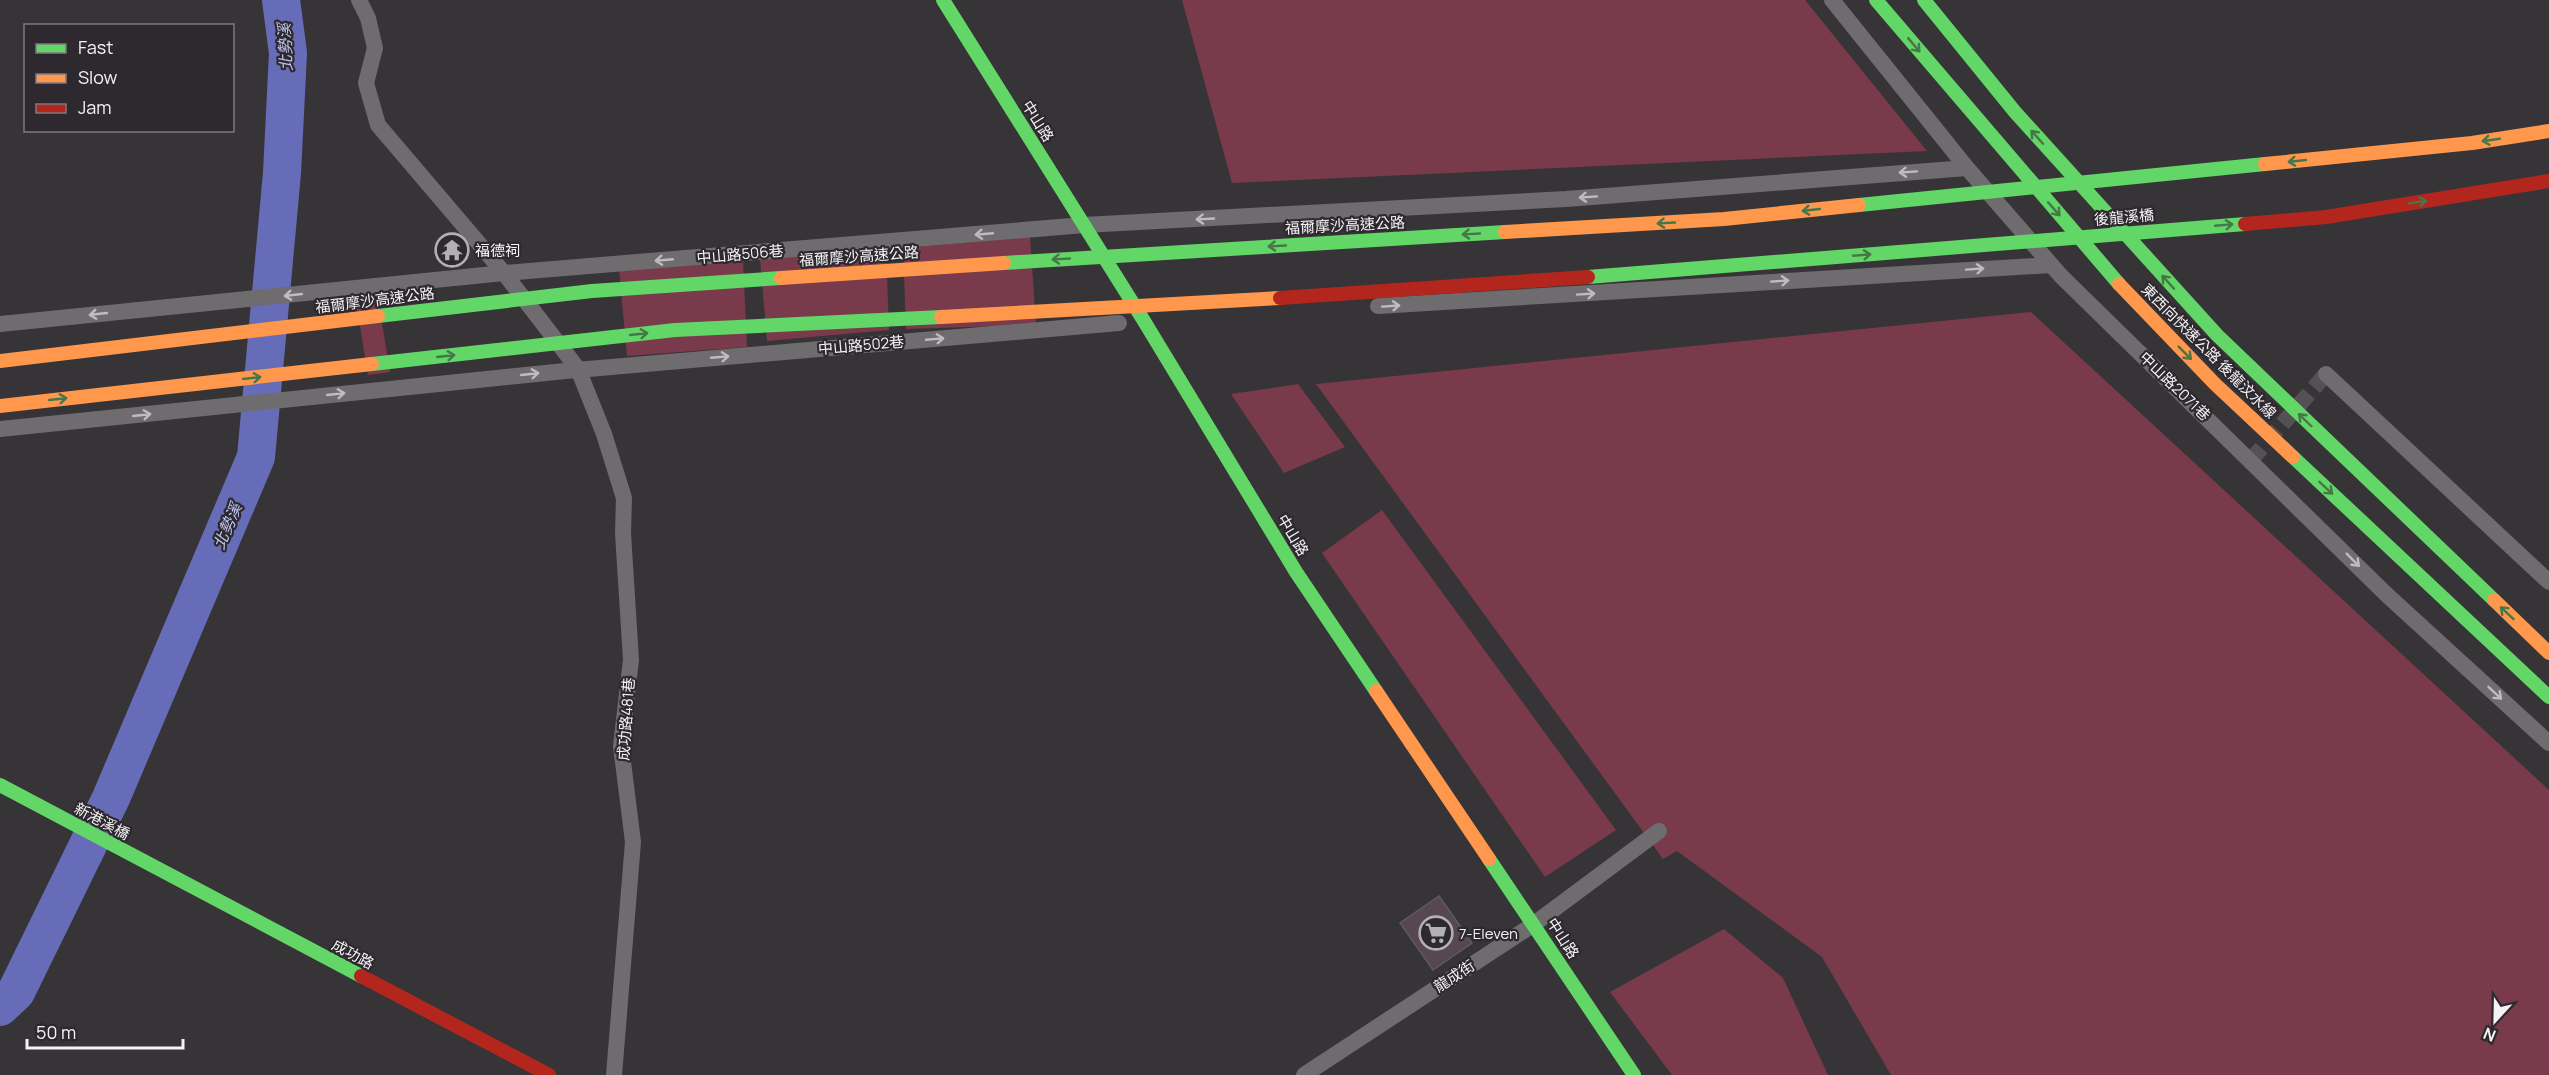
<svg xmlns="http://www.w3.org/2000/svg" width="2549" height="1075" viewBox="0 0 2549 1075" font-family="Manrope,'Noto Sans TC',sans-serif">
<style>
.green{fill:#793a4c}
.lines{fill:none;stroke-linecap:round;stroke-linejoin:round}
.river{stroke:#676cb8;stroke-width:38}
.building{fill:#574753;stroke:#5e5b5e;stroke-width:1.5}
.street-tunnel{stroke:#545054;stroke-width:16;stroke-dasharray:16 8;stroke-linecap:butt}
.street{stroke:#6e6c6e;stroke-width:16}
.fast{stroke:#63d668;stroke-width:14}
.slow{stroke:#ff974d;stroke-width:14}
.jam{stroke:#b3261e;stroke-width:14}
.oneway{stroke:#457748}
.oneway2{stroke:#bfbcbf}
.labels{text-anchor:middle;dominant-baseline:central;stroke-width:4.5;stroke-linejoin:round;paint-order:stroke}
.street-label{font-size:15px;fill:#f5f2f5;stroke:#2d292e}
.poi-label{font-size:15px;fill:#f5f2f5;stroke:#2d292e;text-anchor:start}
.water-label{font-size:16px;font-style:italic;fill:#bfc6f2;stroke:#2d292e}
</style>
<rect width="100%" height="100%" fill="#373437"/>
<g class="green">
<path d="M1182,0H1805L1927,151L1232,183Z"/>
<path d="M1030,237L1036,325L906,329L903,248Z"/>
<path d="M886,249L889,330L767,341L760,258Z"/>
<path d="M743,261L747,347L627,356L619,269Z"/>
<path d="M378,299L390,372L368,375L356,302Z"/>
<path d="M2031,312L2549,790V1075H1891L1822,957L1677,851L1663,859L1316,384Z"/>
<path d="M1298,384L1345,447L1284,473L1231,394Z"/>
<path d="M1382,510L1616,830L1545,877L1322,553Z"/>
<path d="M1724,929L1783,978L1828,1075H1672L1610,992Z"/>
</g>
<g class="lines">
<path class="river" d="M0,1007L16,992L111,798L256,457L282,173L288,53L281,0"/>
</g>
<path class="building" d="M1439,896L1472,943L1433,970L1400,923Z"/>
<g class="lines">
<path class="street-tunnel" d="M2251,460L2326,374"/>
<g class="street">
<path d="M359,0L368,18L375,48L366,83L378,125L504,273L578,369L604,434L624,498L623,533L631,660L621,746L633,842L614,1075"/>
<path d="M1832,0L1967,168L2061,276L2387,595L2549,743"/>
<path d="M1378,306L2051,265"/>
<path d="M0,324L504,273L1084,225L1566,199L1967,168"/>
<path d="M2326,374L2549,582"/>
<path d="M0,429L565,371L1119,323"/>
<path d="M1304,1075L1534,924L1659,831"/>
</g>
<g class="fast">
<path d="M943,0L1144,321L1296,572L1376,691"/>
<path d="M1876,0L2119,284"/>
<path d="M1924,0L2015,112L2217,335L2494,600"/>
<path d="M1859,205L2265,164"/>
<path d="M1004,263L1505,232"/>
<path d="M1588,277L2245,224"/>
<path d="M378,316L592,291L781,278"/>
<path d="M372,364L675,330L941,317"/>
<path d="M2293,457L2549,697"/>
<path d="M0,785L361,976"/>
<path d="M1489,859L1634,1075"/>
</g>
<g class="slow">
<path d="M2265,164L2472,143L2549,131"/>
<path d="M1505,232L1724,219L1859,205"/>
<path d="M781,278L1004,263"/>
<path d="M2119,284L2215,384L2293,457"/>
<path d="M941,317L1280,298"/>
<path d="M0,361L378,316"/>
<path d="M0,406L372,364"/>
<path d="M2494,600L2549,653"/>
<path d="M1376,691L1489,859"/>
</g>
<g class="jam">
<path d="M2245,224L2326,217L2549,181"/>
<path d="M1280,298L1588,277"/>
<path d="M361,976L549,1075"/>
</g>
</g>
<defs><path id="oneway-shaft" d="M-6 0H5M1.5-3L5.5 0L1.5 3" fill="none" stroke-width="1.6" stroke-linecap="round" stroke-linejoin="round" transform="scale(1.5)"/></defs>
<g class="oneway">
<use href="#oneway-shaft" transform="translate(1914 45) rotate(50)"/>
<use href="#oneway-shaft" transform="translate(2037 137) rotate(-132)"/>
<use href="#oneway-shaft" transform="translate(2491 140) rotate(172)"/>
<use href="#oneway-shaft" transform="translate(2297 161) rotate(174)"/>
<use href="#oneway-shaft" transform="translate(2418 202) rotate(-9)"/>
<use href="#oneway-shaft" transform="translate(2054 209) rotate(49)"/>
<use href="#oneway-shaft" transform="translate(1811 210) rotate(174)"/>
<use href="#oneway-shaft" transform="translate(1666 223) rotate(177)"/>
<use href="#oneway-shaft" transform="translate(2224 225) rotate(-5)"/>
<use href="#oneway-shaft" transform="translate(1471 234) rotate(177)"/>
<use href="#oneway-shaft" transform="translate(1277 246) rotate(177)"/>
<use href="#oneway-shaft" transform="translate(1862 255) rotate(-5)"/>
<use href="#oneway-shaft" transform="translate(1061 259) rotate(177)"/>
<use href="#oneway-shaft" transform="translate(2168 282) rotate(-132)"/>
<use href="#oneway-shaft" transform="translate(639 334) rotate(-6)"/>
<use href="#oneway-shaft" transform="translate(2185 353) rotate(45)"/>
<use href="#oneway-shaft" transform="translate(446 356) rotate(-6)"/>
<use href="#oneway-shaft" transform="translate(252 378) rotate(-6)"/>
<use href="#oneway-shaft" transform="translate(58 399) rotate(-6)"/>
<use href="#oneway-shaft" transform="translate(2305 420) rotate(-136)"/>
<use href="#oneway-shaft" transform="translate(2326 488) rotate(43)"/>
<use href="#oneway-shaft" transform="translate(2507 613) rotate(-137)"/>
</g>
<g class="oneway2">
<use href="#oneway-shaft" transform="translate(1908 172) rotate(176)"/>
<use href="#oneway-shaft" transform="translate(1588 197) rotate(176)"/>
<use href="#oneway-shaft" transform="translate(1205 219) rotate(177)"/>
<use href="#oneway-shaft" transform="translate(984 234) rotate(175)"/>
<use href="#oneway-shaft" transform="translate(664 260) rotate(175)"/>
<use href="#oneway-shaft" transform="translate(1975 269) rotate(-4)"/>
<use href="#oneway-shaft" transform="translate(1780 281) rotate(-4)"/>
<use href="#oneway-shaft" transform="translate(1586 294) rotate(-4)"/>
<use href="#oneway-shaft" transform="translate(293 295) rotate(174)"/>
<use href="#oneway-shaft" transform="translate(1391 306) rotate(-4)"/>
<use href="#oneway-shaft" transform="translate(98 314) rotate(174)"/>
<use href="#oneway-shaft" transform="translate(935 339) rotate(-5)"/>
<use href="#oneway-shaft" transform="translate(720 357) rotate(-5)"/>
<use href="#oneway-shaft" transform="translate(530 374) rotate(-6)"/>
<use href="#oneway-shaft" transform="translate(336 394) rotate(-6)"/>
<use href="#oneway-shaft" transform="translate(142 415) rotate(-6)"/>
<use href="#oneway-shaft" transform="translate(2353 560) rotate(45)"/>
<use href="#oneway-shaft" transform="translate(2495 693) rotate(43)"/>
</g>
<defs>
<g id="temple-ring" transform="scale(1.725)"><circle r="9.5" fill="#2d292e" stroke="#b2b0b2" stroke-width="1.5"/><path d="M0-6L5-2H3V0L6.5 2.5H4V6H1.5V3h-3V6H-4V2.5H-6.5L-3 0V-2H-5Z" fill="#b2b0b2"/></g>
<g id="supermarket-ring" transform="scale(1.725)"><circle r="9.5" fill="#2d292e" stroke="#b2b0b2" stroke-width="1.5"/><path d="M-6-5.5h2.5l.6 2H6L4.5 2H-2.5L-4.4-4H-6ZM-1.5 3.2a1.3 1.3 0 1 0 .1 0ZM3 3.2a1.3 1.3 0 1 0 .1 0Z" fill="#b2b0b2"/></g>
</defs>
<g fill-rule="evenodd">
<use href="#temple-ring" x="452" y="250"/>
<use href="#supermarket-ring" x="1436" y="933"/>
</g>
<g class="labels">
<g class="street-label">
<text transform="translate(1038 121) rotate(58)">中山路</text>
<text transform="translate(2124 217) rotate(-5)">後龍溪橋</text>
<text transform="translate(1345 225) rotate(-3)">福爾摩沙高速公路</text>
<text transform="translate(740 254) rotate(-5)">中山路506巷</text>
<text transform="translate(859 256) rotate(-4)">福爾摩沙高速公路</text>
<text transform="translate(375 300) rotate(-7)">福爾摩沙高速公路</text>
<text transform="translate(861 345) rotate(-5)">中山路502巷</text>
<text transform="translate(2209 351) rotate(45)">東西向快速公路 後龍汶水線</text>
<text transform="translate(2175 386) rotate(44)">中山路2071巷</text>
<text transform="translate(1293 535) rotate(59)">中山路</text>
<text transform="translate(626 719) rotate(-86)">成功路481巷</text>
<text transform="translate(102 821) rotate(28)">新港溪橋</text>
<text transform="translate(1563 938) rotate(57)">中山路</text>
<text transform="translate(353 954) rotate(28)">成功路</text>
<text transform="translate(1454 976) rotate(-33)">龍成街</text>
</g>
<g class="poi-label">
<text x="475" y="250">福德祠</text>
<text x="1459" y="933">7-Eleven</text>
</g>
<g class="water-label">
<text transform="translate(285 47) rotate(-93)">北勢溪</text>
<text transform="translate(227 526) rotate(-67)">北勢溪</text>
</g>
</g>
<rect x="24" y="24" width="210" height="108" fill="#2d292e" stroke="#7d797e" stroke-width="1.5"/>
<rect x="36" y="44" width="30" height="9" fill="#63d668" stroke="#7d797e" stroke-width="1.5"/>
<text x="78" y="54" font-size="18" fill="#f5f2f5">Fast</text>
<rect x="36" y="74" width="30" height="9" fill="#ff974d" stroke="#7d797e" stroke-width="1.5"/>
<text x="78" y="84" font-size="18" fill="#f5f2f5">Slow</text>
<rect x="36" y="104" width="30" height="9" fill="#b3261e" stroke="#7d797e" stroke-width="1.5"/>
<text x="78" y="114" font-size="18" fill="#f5f2f5">Jam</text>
<g transform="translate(2495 1021) rotate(202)" stroke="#2d292e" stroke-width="4.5" paint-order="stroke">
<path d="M0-4.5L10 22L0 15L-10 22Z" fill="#f5f2f5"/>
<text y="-9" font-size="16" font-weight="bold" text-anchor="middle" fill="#f5f2f5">N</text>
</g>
<path d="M27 1039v9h156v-9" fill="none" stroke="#f5f2f5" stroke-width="3"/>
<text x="36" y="1039" font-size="18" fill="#f5f2f5" stroke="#2d292e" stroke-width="4.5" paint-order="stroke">50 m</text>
</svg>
